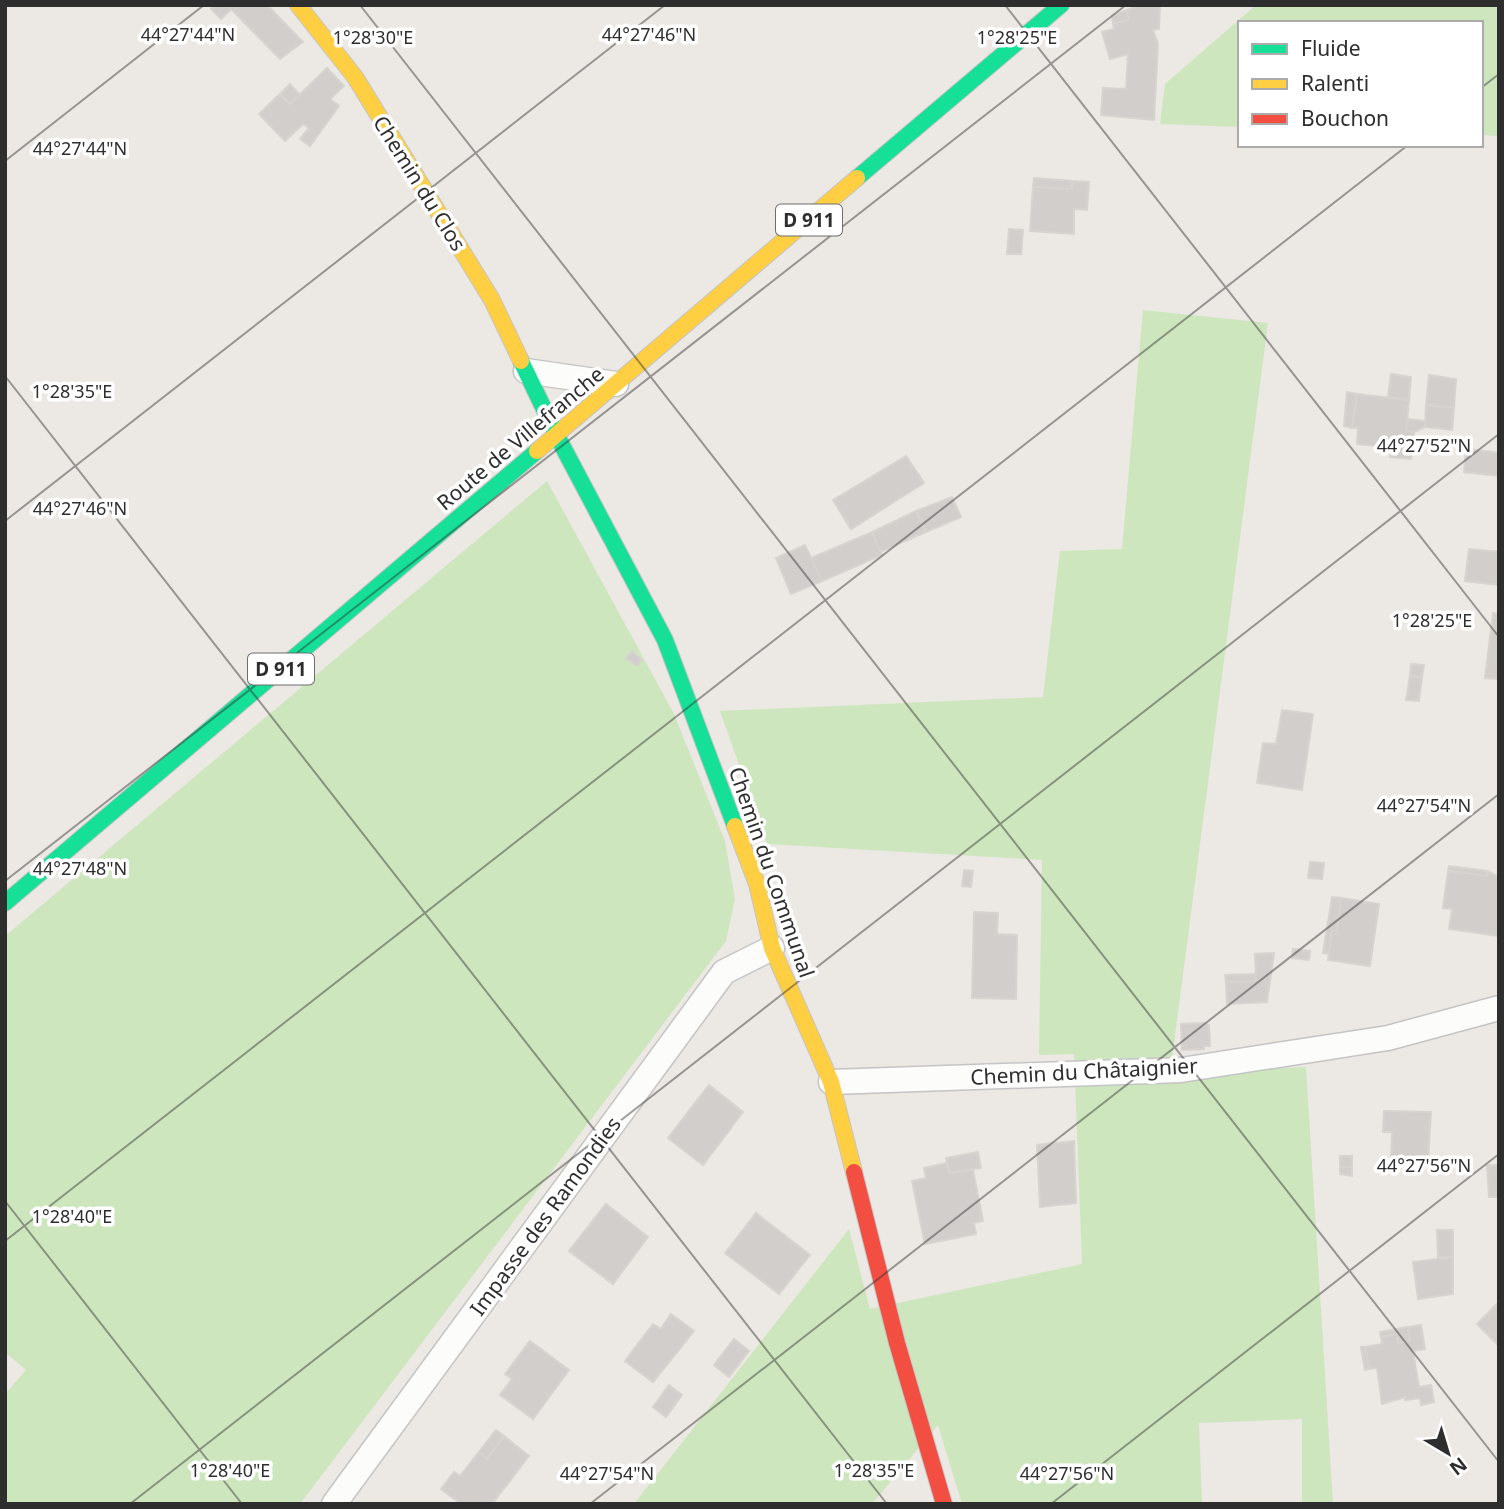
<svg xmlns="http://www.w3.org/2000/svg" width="1504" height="1509" viewBox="0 0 1504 1509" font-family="'Noto Sans',sans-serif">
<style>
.green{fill:#cee6be}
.building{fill:#d1cecb;stroke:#d7d4d0;stroke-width:2}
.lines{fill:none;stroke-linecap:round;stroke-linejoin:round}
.street-casing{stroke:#c5c4c5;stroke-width:27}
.fast-casing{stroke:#c5c4c5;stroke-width:18}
.slow-casing{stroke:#c5c4c5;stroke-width:18}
.jam-casing{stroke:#c5c4c5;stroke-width:18}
.street{stroke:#fcfcfb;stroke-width:24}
.fast{stroke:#16e098;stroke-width:16}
.slow{stroke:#ffcf43;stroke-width:16}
.jam{stroke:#f24e42;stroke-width:16}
.ticks{fill:none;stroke:#2e2e2e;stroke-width:2;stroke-opacity:0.45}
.labels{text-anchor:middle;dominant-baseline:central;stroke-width:7;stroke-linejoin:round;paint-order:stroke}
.shield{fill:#fff;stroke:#6d6d6d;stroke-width:2}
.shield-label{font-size:19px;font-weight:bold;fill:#2e2e2e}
.street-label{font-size:21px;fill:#2e2e2e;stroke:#fff}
.ticks-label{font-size:18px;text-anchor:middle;fill:#2e2e2e;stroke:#fff;stroke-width:7;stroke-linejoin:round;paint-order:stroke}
</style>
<rect width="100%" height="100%" fill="#ece8e4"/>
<g class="green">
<path d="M1256,5H1499V136L1481,135V23H1240V127L1160,124L1165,84Z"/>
<path d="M1143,310L1268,323L1170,1074L1306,1067L1333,1504H1302V1419L1199,1423L1202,1504H962L938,1425L872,1504H634L849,1229L870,1309L1082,1264L1074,1054L1039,1055L1042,860L767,844L720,711L1043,697L1060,551L1122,549Z"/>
<path d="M547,481L674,714L725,841L735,899L726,941L300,1504H5V1394L26,1370L5,1352V936Z"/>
</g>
<g class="building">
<path d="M215,5H227L231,9L221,19L211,9Z"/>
<path d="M227,5H267L303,42L280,59Z"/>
<path d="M1141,5H1160L1159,29L1153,30L1158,44L1154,120L1101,115L1103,88L1126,89L1128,54L1110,59L1102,32L1114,29L1113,23L1129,20L1127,10Z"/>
<path d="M1127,10L1129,20L1113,23L1112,16Z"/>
<path d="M327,68L344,86L330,99L339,106L310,146L300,139L309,128L303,124L285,141L259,114L280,94L290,104Z"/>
<path d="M290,84L300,95L290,104L280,94Z"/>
<path d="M1034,178L1072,181V189L1033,187Z"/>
<path d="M1072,181L1089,182L1087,210L1074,209V234L1030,231L1033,187L1072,189Z"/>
<path d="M1009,229L1023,230L1021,254H1007Z"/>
<path d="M1391,374L1411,377L1409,400L1388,397Z"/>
<path d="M1429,375L1456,379L1454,408L1426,405Z"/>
<path d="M1347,392L1357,394L1352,428L1344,426Z"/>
<path d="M1357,394L1409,400L1406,431L1414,432L1411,459L1390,457L1391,447L1357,444L1358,428H1352Z"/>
<path d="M1426,405L1454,408L1452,430L1425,427Z"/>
<path d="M1407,419L1425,421V427L1414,432L1406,431Z"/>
<path d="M1466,449L1499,453V476L1464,472Z"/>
<path d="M906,456L924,483L851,529L833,500Z"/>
<path d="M952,497L961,517L926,532L916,511Z"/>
<path d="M916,511L926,532L880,552L872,532Z"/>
<path d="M872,532L882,555L822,581L811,558Z"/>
<path d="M805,545L822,581L791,594L776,558Z"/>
<path d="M1469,549L1499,552V585L1465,581Z"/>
<path d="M1493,613L1499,614V679L1485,678Z"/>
<path d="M632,651L642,660L637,666L626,658Z"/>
<path d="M1411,664L1424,665L1422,677L1410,676Z"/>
<path d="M1410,676L1422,677L1419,701L1406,700Z"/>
<path d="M1282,710L1313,714L1302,790L1257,783L1263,743L1276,744Z"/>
<path d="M1310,862L1324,863L1322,879L1308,878Z"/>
<path d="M1449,866L1488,871L1487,876L1448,871Z"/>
<path d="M964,870L973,871L971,887L962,886Z"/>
<path d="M1448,871L1487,876L1488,871L1499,877V936L1449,929L1452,909L1443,908Z"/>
<path d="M1332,897L1341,898L1337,931H1332L1329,954L1323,953Z"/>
<path d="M1341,898L1379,904L1370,966L1328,960L1332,931H1337Z"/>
<path d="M974,912L998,913L997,934L1017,935L1016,999L972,998Z"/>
<path d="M1293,949L1310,951L1309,960L1292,958Z"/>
<path d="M1274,953L1267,1002L1227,1004L1226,982L1256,981L1255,954Z"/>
<path d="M1256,974V981L1226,982L1225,975Z"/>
<path d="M1204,1023L1209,1025L1210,1046H1204V1049L1182,1050L1181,1024Z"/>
<path d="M709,1085L743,1112L703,1165L668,1138Z"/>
<path d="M1384,1111L1431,1112L1428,1162L1391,1160L1392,1132H1383Z"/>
<path d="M1074,1141L1076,1203L1040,1207L1037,1145Z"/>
<path d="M978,1152L981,1168L949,1173L946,1158Z"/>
<rect x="1340" y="1156" width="12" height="11"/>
<path d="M947,1163L949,1173L973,1170L983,1221L974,1223L976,1234L925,1244L912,1181L926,1178L924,1168Z"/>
<path d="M1487,1165H1499V1197H1489Z"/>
<path d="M1340,1167H1352V1176L1340,1174Z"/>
<path d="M606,1204L648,1237L613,1284L569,1251Z"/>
<path d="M756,1213L810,1255L779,1294L725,1253Z"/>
<path d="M1437,1230H1453V1257H1438Z"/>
<path d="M1453,1257V1294L1418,1299L1413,1262Z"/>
<path d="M1498,1303L1499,1304V1346L1477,1324Z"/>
<path d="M671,1314L694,1331L653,1382L625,1361L653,1324L661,1329Z"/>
<path d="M1421,1325L1425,1349L1413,1351L1419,1387L1431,1385L1434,1402L1421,1405L1420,1398L1405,1400V1397L1382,1404L1377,1368L1369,1369L1365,1347L1382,1344L1381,1337L1397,1334L1398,1343L1410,1341L1408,1327Z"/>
<path d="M1408,1327L1410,1341L1398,1343L1397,1334L1381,1337L1380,1332Z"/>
<path d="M734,1339L749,1351L729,1377L714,1365Z"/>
<path d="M530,1341L569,1370L533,1419L500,1395L512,1379L505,1374Z"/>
<path d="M1361,1347H1365L1369,1369L1365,1370Z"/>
<path d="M669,1385L682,1395L666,1417L653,1407Z"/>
<path d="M496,1430L504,1436L487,1459L479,1452Z"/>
<path d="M504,1436L529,1456L492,1504H461L441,1489L454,1472L460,1476L479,1452L487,1459Z"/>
</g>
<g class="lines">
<g class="street-casing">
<g id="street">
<path d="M526,371L616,384"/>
<path d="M831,1082L1181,1070L1388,1038L1499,1008"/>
<path d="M334,1504L724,972L772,948"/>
</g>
</g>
<g class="fast-casing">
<g id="fast">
<path d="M857,178L1061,5"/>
<path d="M521,361L556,434L665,640L735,826"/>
<path d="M5,903L537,451"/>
</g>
</g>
<g class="slow-casing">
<g id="slow">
<path d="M298,5L355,77L492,300L521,361"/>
<path d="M537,451L857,178"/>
<path d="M735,826L757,884L772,948L831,1082L854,1172"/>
</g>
</g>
<g class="jam-casing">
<path id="jam" d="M854,1172L897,1343L944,1504"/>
</g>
<use href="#street" class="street"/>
<use href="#fast" class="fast"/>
<use href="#slow" class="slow"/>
<use href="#jam" class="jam"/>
</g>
<path class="ticks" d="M360,5L1499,1462M1005,5L1499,637M1481,88L1499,74M5,161L204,5M5,376L887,1504M5,521L665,5M5,881L1126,5M5,1201L242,1504M5,1241L1408,145M130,1504L1499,434M590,1504L1499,794M1051,1504L1499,1154"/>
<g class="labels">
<g class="shield">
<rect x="776" y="204.5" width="66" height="31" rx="5"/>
<rect x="248" y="653.5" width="66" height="31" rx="5"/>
</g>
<g class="shield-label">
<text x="809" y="220">D 911</text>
<text x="281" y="669">D 911</text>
</g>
<g class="street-label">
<text transform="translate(420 183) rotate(58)">Chemin du Clos</text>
<text transform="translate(520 438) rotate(-40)">Route de Villefranche</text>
<text transform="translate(772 872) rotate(71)">Chemin du Communal</text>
<text transform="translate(1084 1071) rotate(-3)">Chemin du Châtaignier</text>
<text transform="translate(545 1216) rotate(-54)">Impasse des Ramondies</text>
</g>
</g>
<g class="ticks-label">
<text x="188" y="41">44°27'44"N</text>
<text x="649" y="41">44°27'46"N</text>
<text x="373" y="44">1°28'30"E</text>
<text x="1017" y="44">1°28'25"E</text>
<text x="80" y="155">44°27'44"N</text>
<text x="72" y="398">1°28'35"E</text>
<text x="1424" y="452">44°27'52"N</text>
<text x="80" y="515">44°27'46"N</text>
<text x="1432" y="627">1°28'25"E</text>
<text x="1424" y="812">44°27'54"N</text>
<text x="80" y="875">44°27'48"N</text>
<text x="1424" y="1172">44°27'56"N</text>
<text x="72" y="1223">1°28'40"E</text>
<text x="230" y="1477">1°28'40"E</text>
<text x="874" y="1477">1°28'35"E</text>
<text x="607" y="1480">44°27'54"N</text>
<text x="1067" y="1480">44°27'56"N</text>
</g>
<rect width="1504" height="1509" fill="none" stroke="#2e2e2e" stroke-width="14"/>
<rect x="1238" y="21" width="245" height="126" fill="#ffffff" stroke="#ababab" stroke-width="2"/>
<rect x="1252" y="44" width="35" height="10" fill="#16e098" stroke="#ababab" stroke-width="2"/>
<text x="1301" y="56" font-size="21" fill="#2e2e2e">Fluide</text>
<rect x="1252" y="79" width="35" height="10" fill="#ffcf43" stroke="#ababab" stroke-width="2"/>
<text x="1301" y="91" font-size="21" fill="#2e2e2e">Ralenti</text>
<rect x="1252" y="114" width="35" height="10" fill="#f24e42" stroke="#ababab" stroke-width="2"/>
<text x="1301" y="126" font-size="21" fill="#2e2e2e">Bouchon</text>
<g transform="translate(1448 1453) rotate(142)" stroke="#ffffff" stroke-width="5" paint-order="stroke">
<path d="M0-5L12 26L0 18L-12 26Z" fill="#2e2e2e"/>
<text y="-10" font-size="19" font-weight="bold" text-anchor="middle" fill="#2e2e2e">N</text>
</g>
</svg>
